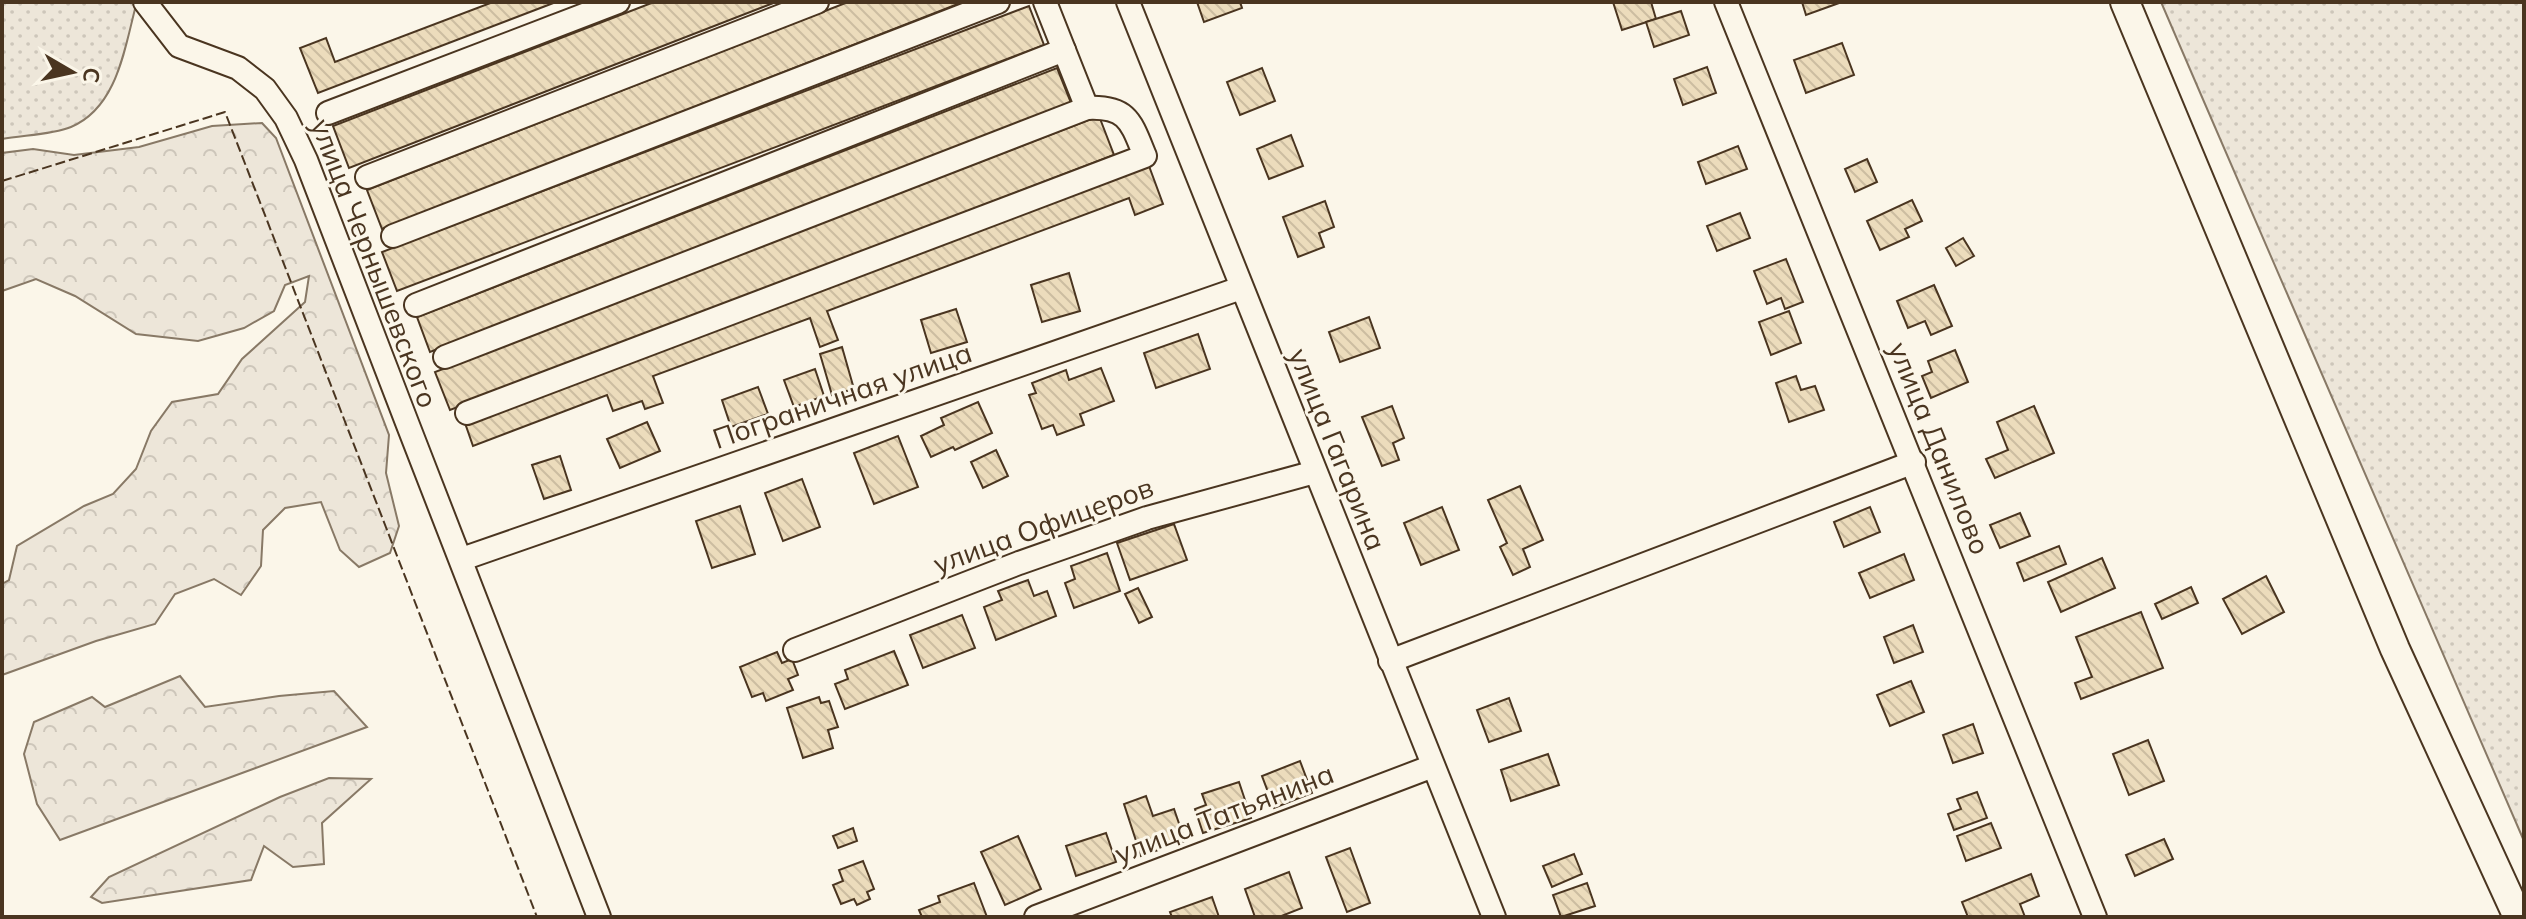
<svg xmlns="http://www.w3.org/2000/svg" width="2526" height="919" viewBox="0 0 2526 919" font-family="Mulish,sans-serif">
<style>
.grass{fill:url(#grass-dots);stroke:#887966;stroke-width:2}
.forest{fill:url(#forest-crowns);stroke:#887966;stroke-width:2}
.building{fill:url(#building-back-hatch);stroke:#4a3520;stroke-width:2}
.lines{fill:none;stroke-linecap:round;stroke-linejoin:round}
.minor-casing{stroke:#4a3520;stroke-width:26}
.major-casing{stroke:#4a3520;stroke-width:32}
.minor{stroke:#fbf6e9;stroke-width:22}
.major{stroke:#fbf6e9;stroke-width:28}
.fence{stroke:#4a3520;stroke-width:2;stroke-dasharray:10 4;stroke-linecap:butt}
.labels{text-anchor:middle;dominant-baseline:central;stroke-width:6;stroke-linejoin:round;paint-order:stroke}
.street-label{font-size:28px;fill:#4a3520;stroke:#fbf6e9}
</style>
<defs>
<pattern id="grass-dots" width="8" height="8" patternUnits="userSpaceOnUse" patternTransform="scale(2)"><rect width="8" height="8" fill="#ede6d9"/><path d="M2 2h.1M6 6h.1" fill="none" stroke="#cdc6ba" stroke-width="1.8" stroke-linecap="round"/></pattern>
<pattern id="forest-crowns" width="20" height="18" patternUnits="userSpaceOnUse" patternTransform="scale(2)"><rect width="20" height="18" fill="#ede6d9"/><path d="M2 6a3 3 0 1 1 6 0M12 15a3 3 0 1 1 6 0" fill="none" stroke="#cdc6ba"/></pattern>
<pattern id="building-back-hatch" width="6" height="6" patternUnits="userSpaceOnUse" patternTransform="scale(2)"><rect width="6" height="6" fill="#ecdcbc"/><path d="M-1 5l2 2M0 0l6 6M5-1l2 2" fill="none" stroke="#ccbda1"/></pattern>
</defs>
<rect width="100%" height="100%" fill="#fbf6e9"/>
<g class="grass">
<path d="M2,2H133L135,9C124,52 116,108 71,127C51,135 23,135 2,139Z"/>
<path d="M2161,2H2524V841L2205,104Z"/>
</g>
<g class="forest">
<path d="M262,123L276,138L389,435L386,473L399,526L390,553L359,567L340,550L321,502L285,508L263,530L261,566L241,595L214,579L175,594L155,624L96,641L2,675V584L9,580L17,546L84,506L113,494L136,469L151,431L172,402L218,394L242,359L305,302L309,276L285,285L274,311L244,328L198,341L136,334L75,296L36,279L2,291V153L33,149L74,155L139,147L212,126Z"/>
<path d="M180,676L205,707L279,696L334,691L367,727L60,840L37,804L24,754L34,722L92,697L105,707Z"/>
<path d="M329,778L371,779L322,823L324,864L293,867L264,846L251,880L102,903L91,897L109,877L280,797Z"/>
</g>
<g class="building">
<path d="M493,2H556L318,93L300,48L326,38L335,62Z"/>
<path d="M654,2H776L349,168L333,126Z"/>
<path d="M848,2H963L382,229L367,190Z"/>
<path d="M1197,2H1240L1242,8L1204,22Z"/>
<path d="M1613,2H1651L1656,19L1622,30Z"/>
<path d="M1802,2H1838L1839,3L1806,15Z"/>
<path d="M1029,6L1044,45L397,291L382,252Z"/>
<path d="M1681,11L1689,35L1654,47L1646,22Z"/>
<path d="M1842,43L1854,75L1806,93L1794,60Z"/>
<path d="M1707,67L1716,93L1683,105L1674,79Z"/>
<path d="M1057,68L1071,103L430,352L417,317Z"/>
<path d="M1262,68L1275,101L1240,115L1227,82Z"/>
<path d="M1099,116L1114,155L450,410L435,372Z"/>
<path d="M1291,135L1303,166L1269,179L1257,149Z"/>
<path d="M1738,146L1747,169L1706,184L1698,162Z"/>
<path d="M1867,159L1877,182L1855,192L1845,169Z"/>
<path d="M1149,166L1163,204L1135,215L1129,198L827,311L838,340L820,347L810,318L653,376L663,403L645,409L642,401L613,411L607,395L473,446L465,423Z"/>
<path d="M1912,200L1922,221L1905,229L1909,237L1880,250L1867,221Z"/>
<path d="M1325,201L1334,227L1319,233L1324,247L1298,257L1283,217Z"/>
<path d="M1740,213L1750,238L1717,251L1707,226Z"/>
<path d="M1963,238L1974,256L1956,266L1946,248Z"/>
<path d="M1786,259L1803,302L1785,309L1781,298L1767,304L1754,271Z"/>
<path d="M1069,273L1080,311L1042,322L1031,285Z"/>
<path d="M1934,285L1952,326L1931,335L1925,321L1908,328L1897,301Z"/>
<path d="M956,309L967,342L931,353L921,320Z"/>
<path d="M1789,311L1801,343L1771,355L1759,322Z"/>
<path d="M1369,317L1380,348L1340,362L1329,332Z"/>
<path d="M1198,334L1210,369L1156,388L1144,353Z"/>
<path d="M842,347L854,389L832,395L820,354Z"/>
<path d="M1955,350L1968,382L1931,398L1922,376L1932,372L1928,361Z"/>
<path d="M1101,368L1114,401L1080,414L1084,425L1057,435L1053,425L1042,429L1029,395L1036,393L1032,383L1066,370L1069,380Z"/>
<path d="M815,369L824,396L794,407L784,380Z"/>
<path d="M1796,376L1801,390L1815,386L1824,410L1789,422L1776,383Z"/>
<path d="M758,387L768,414L731,427L722,400Z"/>
<path d="M978,402L992,433L955,450L953,447L931,457L921,436L944,425L941,418Z"/>
<path d="M1392,406L1404,438L1393,443L1399,460L1382,466L1362,417Z"/>
<path d="M2034,406L2054,453L1995,478L1986,459L2008,450L1997,422Z"/>
<path d="M647,422L660,451L620,468L607,439Z"/>
<path d="M898,436L918,487L874,504L854,453Z"/>
<path d="M996,450L1008,476L983,488L971,462Z"/>
<path d="M560,456L571,490L544,499L532,465Z"/>
<path d="M802,479L820,527L783,541L765,493Z"/>
<path d="M1520,486L1543,540L1523,549L1530,567L1513,575L1500,547L1507,543L1488,500Z"/>
<path d="M740,506L755,554L712,568L696,521Z"/>
<path d="M1442,507L1459,550L1421,565L1404,523Z"/>
<path d="M1870,507L1880,532L1844,547L1834,522Z"/>
<path d="M2020,513L2030,536L2000,548L1990,525Z"/>
<path d="M1174,524L1187,560L1130,580L1117,543Z"/>
<path d="M2059,546L2066,564L2024,581L2017,563Z"/>
<path d="M1107,553L1120,591L1074,608L1065,583L1075,579L1071,566Z"/>
<path d="M1904,554L1914,580L1870,598L1859,573Z"/>
<path d="M2102,558L2115,588L2061,612L2048,582Z"/>
<path d="M2266,576L2284,612L2242,634L2223,599Z"/>
<path d="M1028,580L1034,596L1047,591L1056,616L996,640L984,607L1002,600L998,591Z"/>
<path d="M2191,587L2198,603L2162,619L2155,604Z"/>
<path d="M1138,588L1152,617L1139,623L1125,594Z"/>
<path d="M2141,612L2163,668L2081,699L2075,683L2092,677L2076,637Z"/>
<path d="M962,615L975,648L923,668L910,635Z"/>
<path d="M1913,625L1923,652L1894,663L1884,637Z"/>
<path d="M894,651L908,685L845,709L835,684L848,679L845,670Z"/>
<path d="M777,652L782,663L792,659L798,675L788,679L793,690L766,701L763,693L752,697L740,667Z"/>
<path d="M1911,681L1924,712L1890,726L1877,695Z"/>
<path d="M819,697L821,703L829,701L838,727L828,730L833,748L803,758L787,708Z"/>
<path d="M1509,698L1521,731L1489,742L1477,710Z"/>
<path d="M1973,724L1983,753L1953,763L1943,735Z"/>
<path d="M2148,740L2164,781L2129,795L2113,754Z"/>
<path d="M1548,754L1559,785L1511,801L1501,770Z"/>
<path d="M1300,761L1312,793L1274,808L1262,776Z"/>
<path d="M1239,782L1251,818L1203,833L1195,809L1206,805L1202,794Z"/>
<path d="M1977,792L1987,818L1954,830L1948,814L1961,809L1957,799Z"/>
<path d="M1146,796L1153,816L1174,809L1185,841L1141,856L1124,804Z"/>
<path d="M1991,823L2001,848L1966,861L1957,836Z"/>
<path d="M853,828L857,841L838,848L833,836Z"/>
<path d="M1106,833L1116,862L1076,876L1066,846Z"/>
<path d="M1018,836L1041,889L1005,905L981,852Z"/>
<path d="M2164,839L2173,859L2135,876L2126,855Z"/>
<path d="M1350,848L1370,903L1347,912L1326,857Z"/>
<path d="M1574,854L1582,874L1552,887L1543,866Z"/>
<path d="M863,861L874,889L867,892L870,899L857,905L854,899L841,904L833,885L843,881L839,870Z"/>
<path d="M1289,872L1302,908L1279,917H1255L1245,889Z"/>
<path d="M2031,874L2039,896L2020,904L2025,917H1968L1962,902Z"/>
<path d="M974,883L987,917H922L919,910L940,902L938,896Z"/>
<path d="M1587,883L1595,906L1561,917L1553,895Z"/>
<path d="M1212,897L1219,917H1172L1170,912Z"/>
</g>
<g class="lines">
<g class="minor-casing">
<g id="minor">
<path d="M145,2L179,46L238,68L265,89L286,118L306,160C402,413 502,664 599,917"/>
<path d="M1128,2L1494,917"/>
<path d="M1726,2L2095,917"/>
<path d="M328,113L618,2"/>
<path d="M367,177L817,2"/>
<path d="M393,236L998,2"/>
<path d="M416,305L1064,50L1045,2"/>
<path d="M445,357L1087,108L1064,50"/>
<path d="M467,413L1145,156C1131,122 1128,106 1087,108"/>
<path d="M462,559L1241,288"/>
<path d="M795,650L1019,563L1147,518L1315,472"/>
<path d="M1390,661L1914,462"/>
<path d="M1036,917L1433,766"/>
</g>
</g>
<g class="major-casing">
<path id="major" d="M2125,2L2395,649L2518,917"/>
</g>
<use href="#minor" class="minor"/>
<use href="#major" class="major"/>
<path class="fence" d="M2,181L225,112L537,917"/>
</g>
<g class="labels">
<g class="street-label">
<text transform="translate(375 263) rotate(69)">улица Чернышевского</text>
<text transform="translate(842 395) rotate(-19)">Пограничная улица</text>
<text transform="translate(1940 448) rotate(68)">улица Данилово</text>
<text transform="translate(1338 449) rotate(68)">улица Гагарина</text>
<text transform="translate(1043 525) rotate(-20)">улица Офицеров</text>
<text transform="translate(1224 813) rotate(-21)">улица Татьянина</text>
</g>
</g>
<rect width="2526" height="919" fill="none" stroke="#4a3520" stroke-width="8"/>
<g transform="translate(72 72) rotate(99)" stroke="#fbf6e9" stroke-width="6" paint-order="stroke">
<path d="M0-6L14 30L0 20L-14 30Z" fill="#4a3520"/>
<text y="-12" font-size="22" font-weight="bold" text-anchor="middle" fill="#4a3520">С</text>
</g>
</svg>
